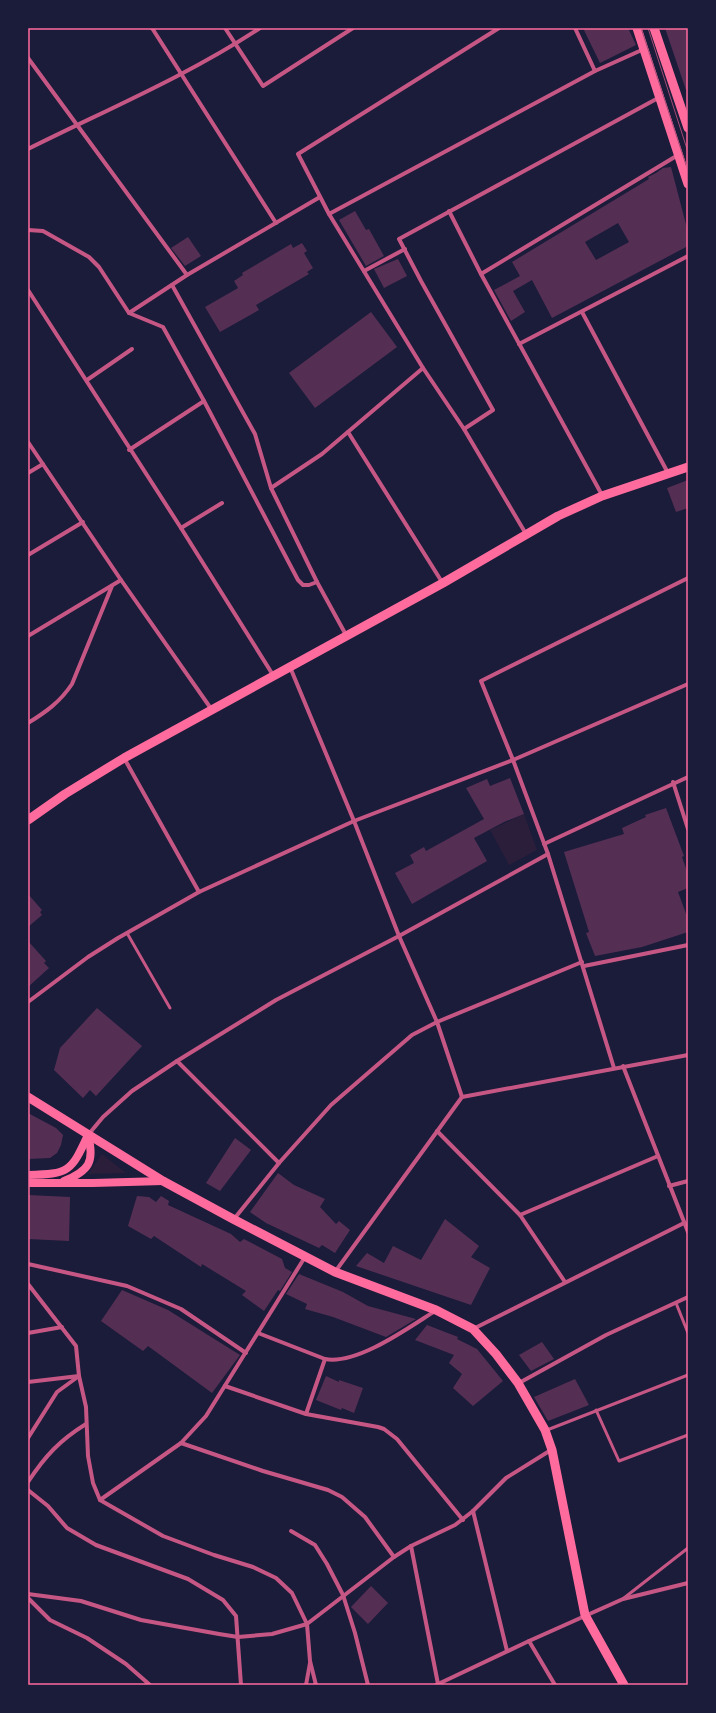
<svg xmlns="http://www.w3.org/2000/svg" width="716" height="1713" viewBox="0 0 716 1713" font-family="Figtree,sans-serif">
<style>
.green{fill:#2a1e3b}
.building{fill:#542f53;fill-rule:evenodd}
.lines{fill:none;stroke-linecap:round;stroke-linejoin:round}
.service{stroke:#c65784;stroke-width:3}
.minor{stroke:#c65784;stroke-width:4}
.secondary{stroke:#ff6b9d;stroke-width:8}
.primary{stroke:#ff6b9d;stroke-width:9}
.tram{stroke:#a44b75;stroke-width:1}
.neatline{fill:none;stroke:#ff6b9d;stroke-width:1.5}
</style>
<rect width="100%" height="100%" fill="#1b1b3a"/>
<g class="green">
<path d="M524,814L537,850L509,865L490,830Z"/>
<path d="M102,1154L126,1173H127L88,1174Z"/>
</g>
<g class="building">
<path d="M583,28H628L636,45L600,63Z"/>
<path d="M665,28H688V89L686,90Z"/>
<path d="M671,167L688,232V246L552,318L532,280L513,291L525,312L511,321L494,290L520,276L512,262L649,179L648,177L656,173L663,168ZM618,223L629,242L596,260L585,242Z"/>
<path d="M355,211L366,230L369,229L384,256L366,266L339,220Z"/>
<path d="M188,237L201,256L185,266L171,248Z"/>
<path d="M302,243L307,251L304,253L313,268L307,272L309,274L256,305L259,310L220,332L205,307L238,288L234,281L243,275L242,273L291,244L293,248Z"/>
<path d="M398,259L407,276L384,288L374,269Z"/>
<path d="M371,312L397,347L315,408L289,373Z"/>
<path d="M688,480V508L676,512L667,488Z"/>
<path d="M510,778L524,814L504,822L474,838L487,861L412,904L395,873L414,863L410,855L424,847L426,851L484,819L466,788L487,779L490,786Z"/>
<path d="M666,808L684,856L682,857L688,874V888L678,892L688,919V932L642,947L595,956L586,933L589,932L564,852L624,834L622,828L646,817L645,815Z"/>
<path d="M28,894L42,910L40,912L42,915L28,927Z"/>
<path d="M28,941L46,961L44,963L49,968L28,987Z"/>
<path d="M97,1008L142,1046L96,1096L90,1090L83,1098L54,1070L60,1048Z"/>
<path d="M28,1113L56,1128L63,1135L61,1145L57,1153L50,1158L28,1159Z"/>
<path d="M235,1138L251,1150L220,1191L206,1183Z"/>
<path d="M278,1173L294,1185L325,1199L320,1207L336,1224L339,1221L350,1230L335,1253L322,1245L319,1248L266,1223L250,1212Z"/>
<path d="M28,1195L70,1197L69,1241L28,1239Z"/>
<path d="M137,1196L149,1197L156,1202L161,1196L169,1201L168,1205L231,1234L240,1242L244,1239L282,1259L285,1268L292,1272L280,1291L278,1290L264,1311L242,1295L246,1291L202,1264L201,1267L154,1236L151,1239L128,1226Z"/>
<path d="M445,1219L479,1246L471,1257L490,1268L471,1305L356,1266L367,1253L384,1263L393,1246L421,1260Z"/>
<path d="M299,1274L343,1292L368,1306L416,1319L386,1337L333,1317L305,1309L307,1304L286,1294Z"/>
<path d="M122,1290L168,1310L240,1355L212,1393L148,1346L143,1351L101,1321Z"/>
<path d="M427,1325L458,1337L457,1339L477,1349L503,1381L473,1406L453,1388L462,1374L449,1363L454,1355L415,1340Z"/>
<path d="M542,1342L554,1359L531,1371L519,1355Z"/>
<path d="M326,1376L339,1382V1380L363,1388L354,1413L342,1408L341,1410L316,1400Z"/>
<path d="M575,1379L589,1405L548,1421L534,1397Z"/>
<path d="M371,1586L388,1603L368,1624L351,1607Z"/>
</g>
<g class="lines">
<g class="service">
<path d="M127,933L170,1008"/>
<path d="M676,1303L688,1333"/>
<path d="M596,1410L619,1461L688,1435"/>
<path d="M547,1430L688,1375"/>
<path d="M624,1598L688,1548"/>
</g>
<g class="minor">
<path d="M152,28L276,223"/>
<path d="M225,28L263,86L353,28"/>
<path d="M499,28L298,154L329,214L423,368L464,429L526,534"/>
<path d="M575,28L595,71"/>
<path d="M28,58L187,275"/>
<path d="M28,149C106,110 187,76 260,28"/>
<path d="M449,211L481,274L602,495"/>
<path d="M329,214L595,71L644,49"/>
<path d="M28,230L43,231L89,257L99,267L129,313L187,275L320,197"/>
<path d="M364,271L405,249"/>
<path d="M481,274L678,155"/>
<path d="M172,285L255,434L271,488L317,582L346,635"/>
<path d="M28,290L181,528L273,675"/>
<path d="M582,312L668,473"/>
<path d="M129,313L163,327L204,401L298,580L303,585H309L317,582"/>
<path d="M519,344L688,256"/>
<path d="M87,380L132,349"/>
<path d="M464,429L493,410L421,281L399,239L660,97"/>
<path d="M348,432L442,582"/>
<path d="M28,442L121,580L212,710"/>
<path d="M129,450L204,401"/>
<path d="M28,473L43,464"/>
<path d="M271,488L322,454L423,368"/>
<path d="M181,528L222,503"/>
<path d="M28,555L83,522"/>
<path d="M28,636L121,580"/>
<path d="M290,667L354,821L399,936L437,1022L462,1097"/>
<path d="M28,723C46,712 60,702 72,684L112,586"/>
<path d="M124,758L199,892"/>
<path d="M673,782L688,829"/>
<path d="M544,844L688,777"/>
<path d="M584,966L688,945"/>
<path d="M28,1002L88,957L118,938L199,892L354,821L513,760L688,684"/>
<path d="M177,1061L279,1163"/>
<path d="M623,1066L688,1232"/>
<path d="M614,1068L548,854L513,760L481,681L688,578"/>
<path d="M437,1131L520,1215L565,1282"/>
<path d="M88,1135L103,1117L132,1091L177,1061L276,1000L399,936L548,854"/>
<path d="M669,1186L688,1181"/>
<path d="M520,1215L658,1156"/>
<path d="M234,1219L279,1163L331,1105L412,1035L437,1022L582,962"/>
<path d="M28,1264L127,1286L181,1309L246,1353"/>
<path d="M335,1272L462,1097L688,1055"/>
<path d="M28,1284L76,1346L79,1376L86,1407L88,1456L93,1483L100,1500L163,1536L214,1555L253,1567L276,1578L292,1593L307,1624L310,1661L316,1685"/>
<path d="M473,1329L684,1223"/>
<path d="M28,1333L62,1327"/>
<path d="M258,1333L325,1359"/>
<path d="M28,1382L79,1376"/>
<path d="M519,1383L606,1335L688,1297"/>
<path d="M225,1386L306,1414L378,1427L384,1429L397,1439L463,1520"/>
<path d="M306,1414L325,1359C357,1365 408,1328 435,1311"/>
<path d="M28,1438L57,1392L79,1376"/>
<path d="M181,1443L263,1471L328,1490L342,1497L365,1517L394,1557"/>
<path d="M28,1482C45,1456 60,1440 86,1424"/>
<path d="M28,1490L48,1506L67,1528L96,1545L188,1579L223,1600L236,1616L241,1685"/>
<path d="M100,1500L181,1443L206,1416L305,1257"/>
<path d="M473,1511L507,1651"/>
<path d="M291,1531L315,1545L327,1564L343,1595L355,1633L368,1685"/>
<path d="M411,1546L438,1684"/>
<path d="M28,1594L81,1601L141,1620L219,1634L238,1637L272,1634L307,1624L394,1557L411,1546L455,1525L473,1511L506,1478L551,1450"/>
<path d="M28,1598L50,1620L87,1638L126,1664L150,1685"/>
<path d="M529,1641L555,1685"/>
<path d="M306,1685L310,1663"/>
<path d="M436,1685L529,1641L623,1599L688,1583"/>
</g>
<g class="secondary">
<path d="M28,1175C69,1174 71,1172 88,1135"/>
<path d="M64,1181C89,1171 95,1162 88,1135"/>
<path d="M28,1183H93L163,1181"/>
</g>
<g class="primary">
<path d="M637,28L688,184"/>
<path d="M654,28L688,128"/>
<path d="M28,820L65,794L124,758L443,583L558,516L602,496L688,467"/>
<path d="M28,1097L163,1181L233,1219L335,1272L436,1310L473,1329L496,1354L518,1383L545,1430L552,1450L585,1615L624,1685"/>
</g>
<g class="tram">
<path d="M641,28L688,171"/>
<path d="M648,28L688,152"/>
</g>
</g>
<rect width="716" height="1713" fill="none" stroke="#1b1b3a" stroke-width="58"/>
<rect x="29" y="29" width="658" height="1655" class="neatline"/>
</svg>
